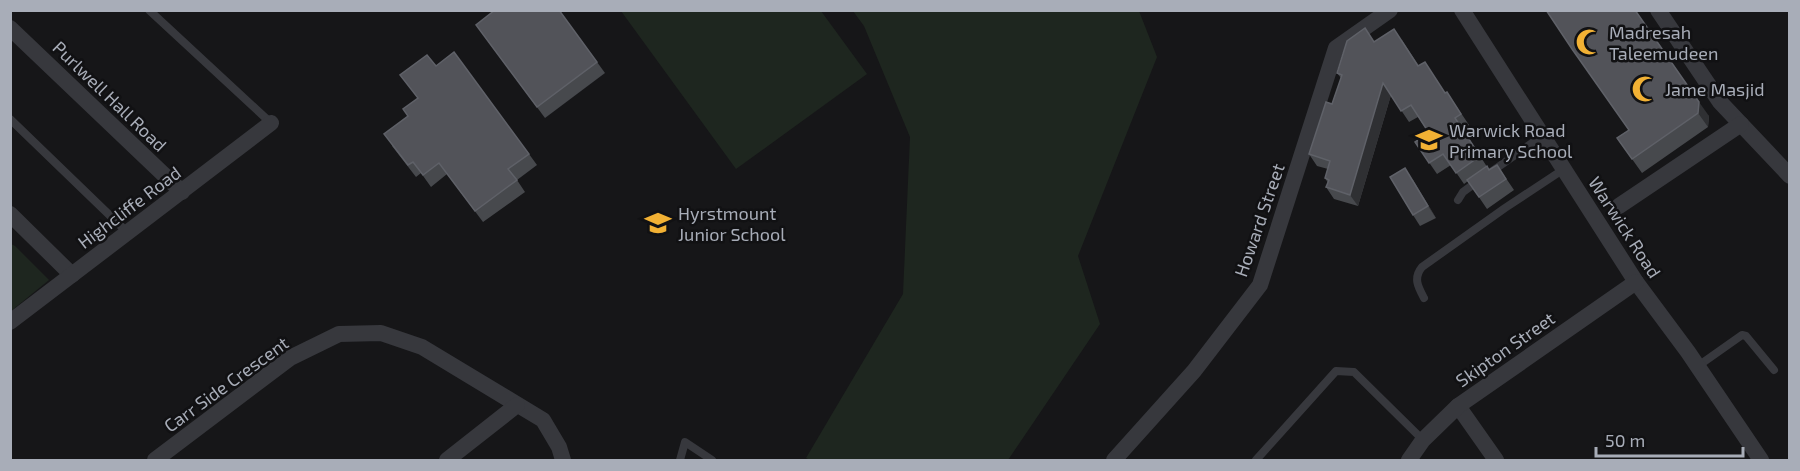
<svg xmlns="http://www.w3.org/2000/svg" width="1800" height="471" viewBox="0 0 1800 471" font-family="'Exo 2',sans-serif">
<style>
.green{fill:#1e261f}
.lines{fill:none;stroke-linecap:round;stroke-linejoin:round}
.lane{stroke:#37383d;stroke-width:8}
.street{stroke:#37383d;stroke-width:16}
.wall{fill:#47494d}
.shaded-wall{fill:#2f3033}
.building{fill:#525359;stroke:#5f6168;stroke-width:1.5}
.labels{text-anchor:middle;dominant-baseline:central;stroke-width:5;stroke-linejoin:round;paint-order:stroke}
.poi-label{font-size:18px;fill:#a8adb8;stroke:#111113;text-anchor:start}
.street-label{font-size:18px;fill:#a8adb8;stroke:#111113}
</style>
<rect width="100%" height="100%" fill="#161618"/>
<g class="green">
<path d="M621,11H821L867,74L736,169Z"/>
<path d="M853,11H1139L1157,57L1078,256L1100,324L1008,460H810L806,458L903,294L910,137L864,26Z"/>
<path d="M11,244L15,246L49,280L11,311Z"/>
</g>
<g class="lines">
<g class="lane">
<path d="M149,10L271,123"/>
<path d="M10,119L127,232"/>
<path d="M1491,172L1542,136"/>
<path d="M1458,200L1463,192L1478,181"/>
<path d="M1424,298C1418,287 1413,278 1422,267L1505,208L1564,169"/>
<path d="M1698,366L1742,335L1746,336L1774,370"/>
<path d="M680,460L685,442L712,460"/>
<path d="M1256,460L1336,371L1354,372L1423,440"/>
</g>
<g class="street">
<path d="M1462,10L1636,282L1688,352L1761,460"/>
<path d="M1658,10L1720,102L1790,176"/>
<path d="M10,28L182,192"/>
<path d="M1619,206L1741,124"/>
<path d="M10,214L72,275"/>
<path d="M10,322L271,123"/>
<path d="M1458,406L1496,460"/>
<path d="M155,460L290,358L339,334L381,333L422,347L543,420L559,447L563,460"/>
<path d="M447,460L517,405"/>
<path d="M1114,460L1194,371L1260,285L1336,48L1390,10"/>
<path d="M1409,460L1423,440L1458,406L1636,282"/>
</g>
</g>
<g class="wall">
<path d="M484,36L597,62L605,73L545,118Z"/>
<path d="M1402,40L1419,66L1425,62L1445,93L1447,92L1469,125L1463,129L1489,170L1497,165L1514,190L1487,209L1468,181L1464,184L1451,165L1437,174L1415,142L1429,133L1418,117L1409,122L1391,95L1358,206L1334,199L1326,187L1328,183L1325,178L1328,169L1317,166L1309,154L1332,104L1341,78L1337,73L1374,41Z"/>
<path d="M1572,49L1709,116L1708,127L1642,173L1617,138L1629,130Z"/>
<path d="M436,66L529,154L537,165L517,180L525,192L483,222L447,174L431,187L421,173L416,177L392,146Z"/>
<path d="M1413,180L1436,218L1420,226L1413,215Z"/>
</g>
<g class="shaded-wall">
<path d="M1383,83L1391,95L1358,206L1350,195Z"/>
<path d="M1699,102L1709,116L1708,127L1698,113Z"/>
<path d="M1405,168L1413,180L1436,218L1428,206Z"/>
</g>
<g class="building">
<path d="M495,10H559L597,62L537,107L476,25Z"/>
<path d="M1546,10H1635L1699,102L1698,113L1632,159L1617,138L1629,130L1572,49Z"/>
<path d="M1365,28L1374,42L1394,29L1418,66L1425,62L1445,93L1447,92L1461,114L1455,118L1480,156L1456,173L1443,154L1429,163L1415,142L1429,133L1411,105L1401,111L1383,83L1350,195L1326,187L1329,180L1325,178L1330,161L1309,154L1326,102L1332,104L1342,75L1337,73L1347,41Z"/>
<path d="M454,52L529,154L508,169L517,180L475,211L439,163L423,175L413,162L408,165L384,134L408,116L403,109L418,98L400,75L427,55L436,66Z"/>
<path d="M1497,165L1506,179L1479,197L1467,180L1487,166L1489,170Z"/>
<path d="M1405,168L1428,206L1413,215L1390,177Z"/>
</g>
<defs>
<g id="mosque-bare" transform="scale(2.07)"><path d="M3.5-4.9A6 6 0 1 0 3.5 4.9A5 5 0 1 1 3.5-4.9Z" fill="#f2b134" stroke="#111113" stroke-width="2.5" paint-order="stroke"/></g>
<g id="school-bare" transform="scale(2.07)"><path d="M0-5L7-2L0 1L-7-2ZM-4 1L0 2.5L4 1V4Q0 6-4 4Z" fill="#f2b134" stroke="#111113" stroke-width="2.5" paint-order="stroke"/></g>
</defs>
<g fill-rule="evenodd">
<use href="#mosque-bare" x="1589" y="42"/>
<use href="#mosque-bare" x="1645" y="89"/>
<use href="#school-bare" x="1429" y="140"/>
<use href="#school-bare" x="658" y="223"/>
</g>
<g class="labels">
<g class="poi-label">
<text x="1609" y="32">Madresah<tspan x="1609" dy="21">Taleemudeen</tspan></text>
<text x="1665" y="89">Jame Masjid</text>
<text x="1449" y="130">Warwick Road<tspan x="1449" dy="21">Primary School</tspan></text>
<text x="678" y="213">Hyrstmount<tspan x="678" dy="21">Junior School</tspan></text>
</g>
<g class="street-label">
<text transform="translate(110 96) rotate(44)">Purlwell Hall Road</text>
<text transform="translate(129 207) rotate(-37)">Highcliffe Road</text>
<text transform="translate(1259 220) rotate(-71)">Howard Street</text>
<text transform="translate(1625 227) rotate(57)">Warwick Road</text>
<text transform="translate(1505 349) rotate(-35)">Skipton Street</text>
<text transform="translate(226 384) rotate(-36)">Carr Side Crescent</text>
</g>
</g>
<rect width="1800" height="471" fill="none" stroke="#a8adb8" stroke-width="24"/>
<path d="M1596 447v9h147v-9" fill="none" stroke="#a8adb8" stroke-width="3"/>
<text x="1605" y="447" font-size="18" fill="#a8adb8" stroke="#111113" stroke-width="4.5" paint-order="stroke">50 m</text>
</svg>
